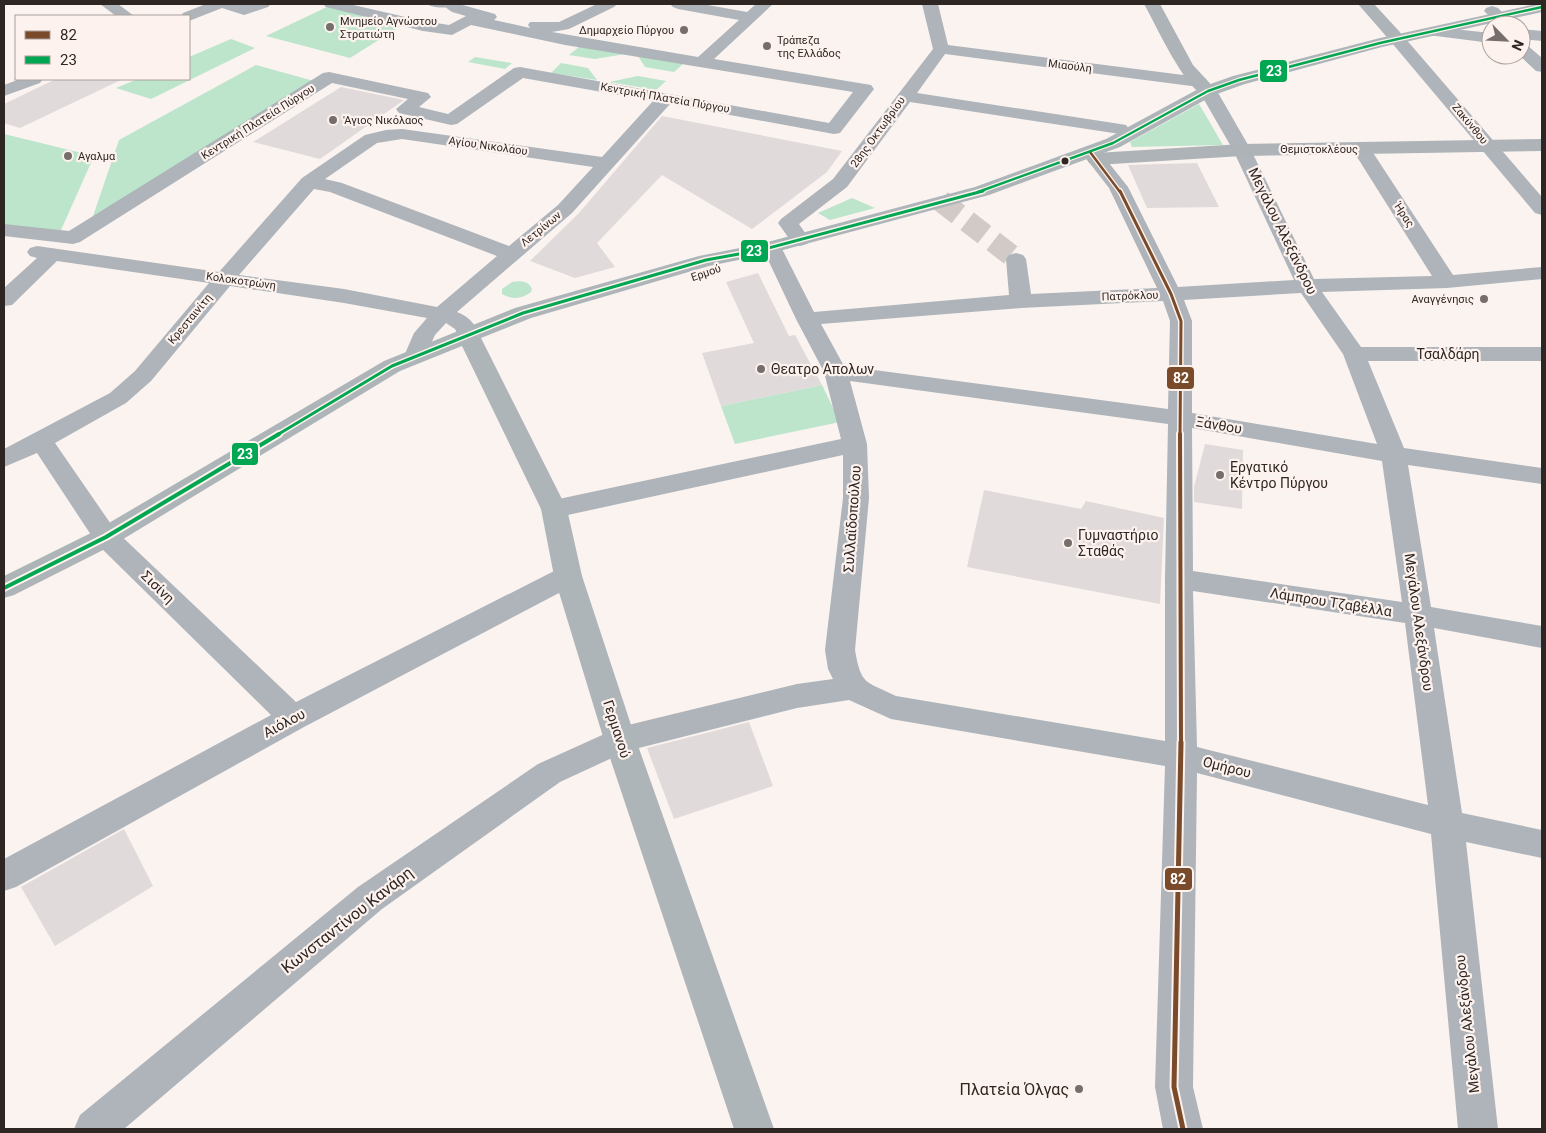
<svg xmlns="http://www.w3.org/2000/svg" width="1546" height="1133" viewBox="0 0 1546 1133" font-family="Roboto,sans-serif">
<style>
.green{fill:#bce5cc}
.building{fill:#e0dada}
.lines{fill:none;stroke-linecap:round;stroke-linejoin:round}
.street-tunnel{stroke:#d1cac7;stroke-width:22;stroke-dasharray:22 11;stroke-linecap:butt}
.lane{fill:#aeb4b9;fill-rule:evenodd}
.street{fill:#aeb4b9;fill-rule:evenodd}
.secondary{fill:#adb3b6;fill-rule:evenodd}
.primary{fill:#aeb5b8;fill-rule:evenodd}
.bus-1-far3-casing{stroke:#fdf2ed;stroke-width:5}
.bus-1-far2-casing{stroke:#fdf2ed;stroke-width:6}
.bus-1-far1-casing{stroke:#fdf2ed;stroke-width:8}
.bus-1-casing{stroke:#fdf2ed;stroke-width:9}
.bus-2-far2-casing{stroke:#fdf2ed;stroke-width:5}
.bus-2-far1-casing{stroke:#fdf2ed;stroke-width:6}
.bus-2-casing{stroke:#fdf2ed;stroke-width:8}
.bus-1-far3{stroke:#7a4b2a;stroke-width:2.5}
.bus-1-far2{stroke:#7a4b2a;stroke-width:3}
.bus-1-far1{stroke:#7a4b2a;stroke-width:4}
.bus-1{stroke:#7a4b2a;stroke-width:5}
.bus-2-far2{stroke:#00a651;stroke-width:2.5}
.bus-2-far1{stroke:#00a651;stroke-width:3}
.bus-2{stroke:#00a651;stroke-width:4}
.poi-dot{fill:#756e6b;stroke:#fdf2ed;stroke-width:2}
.bus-dot{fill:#2d2623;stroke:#fdf2ed;stroke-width:2}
.labels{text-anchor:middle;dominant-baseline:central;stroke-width:4.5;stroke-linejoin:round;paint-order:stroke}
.far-poi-label{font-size:11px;fill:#2d2623;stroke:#fdf2ed;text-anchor:start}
.far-street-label{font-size:11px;fill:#2d2623;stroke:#fdf2ed}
.street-label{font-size:14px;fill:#2d2623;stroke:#fdf2ed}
.poi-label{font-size:14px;fill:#2d2623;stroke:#fdf2ed;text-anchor:start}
.near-street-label{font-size:16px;fill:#2d2623;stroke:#fdf2ed}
.near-poi-label{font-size:16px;fill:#2d2623;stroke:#fdf2ed;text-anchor:end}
.line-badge{stroke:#fdf2ed;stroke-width:2}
.badge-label{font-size:14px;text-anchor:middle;font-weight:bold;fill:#fff}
</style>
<rect width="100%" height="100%" fill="#faf3f0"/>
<g class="green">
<path d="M329,6L404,24L350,58L266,36Z"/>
<path d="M231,39L255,48L151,99L116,88L138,79H189V57Z"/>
<path d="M580,46L625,54L595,59L569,55Z"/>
<path d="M638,56L684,63L674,72L645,67Z"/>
<path d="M475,57L512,63L505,69L468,62Z"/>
<path d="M561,63L588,68L597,80L551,73Z"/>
<path d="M256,65L321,83L92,219L119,140Z"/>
<path d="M638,76L666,81L656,90L609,82Z"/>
<path d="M1199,104L1223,145L1132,147L1130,142Z"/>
<path d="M4,134L94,156L61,230L47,239L4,233Z"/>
<path d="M852,198L875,208L830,220L818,213Z"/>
<path d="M512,282C519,281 528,280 532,289L531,292C522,299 512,300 502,294V289Z"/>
<path d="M822,385L840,422L735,444L721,406Z"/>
</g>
<g class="building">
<path d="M56,79H123L20,128L4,123V104Z"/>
<path d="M341,87L404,100L320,159L253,142Z"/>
<path d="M662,116L842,151L827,172L752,229L662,175L597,243L615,267L575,278L530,261L579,213Z"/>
<path d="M1197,163L1219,207L1147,208L1128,165Z"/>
<path d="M758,273L789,336L795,335L822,385L721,406L702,353L754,343L726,282Z"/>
<path d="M1205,444L1243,450L1242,509L1194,502V487Z"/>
<path d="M984,490L1081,509L1086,501L1164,518L1160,604L967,567Z"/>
<path d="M749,722L773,786L674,819L647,748Z"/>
<path d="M124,829L153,886L55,946L21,887Z"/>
</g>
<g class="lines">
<path class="street-tunnel" d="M941,201L1016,259"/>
<path class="lane" d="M427,4H451L452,5C447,9 432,8 427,4Z"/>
<g class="street">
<path d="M100,4H118L134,16H116Z"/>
<path d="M206,4H271L268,7L244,15L222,8L189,21V16H181L183,13Z"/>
<path d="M323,4H349L423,21L449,25L466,16L452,12L441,4H459L495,14L497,17L494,20L530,28L528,25L530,22H559L597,4H617L614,7L569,29L552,32L698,57L739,20L678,9L673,7L670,4H702L747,12L756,4H773L714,59L865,84L871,85L874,89L840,133L834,134L670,104L572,213L457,312C470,317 475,324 480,336L477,341L469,343L461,341L455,329L446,323L435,335L423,361L415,363L407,361L404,356L414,333L427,318L344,303L230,286L151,381L126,403L55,443L115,530L296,702L558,569L568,566L578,569L582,576L578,583L304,727L16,887L4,891V859L271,715L97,544L37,453L4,467V449L110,393L135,371L209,283L57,261L12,305L4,306V288L37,258L30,256L27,252L30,248L37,246L219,272L302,178L365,135L386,130L402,129L602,157L653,101L523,78L457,124L451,125L399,113L396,109L408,99L332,83L80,242L73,244L4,236V224L69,231L323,73L329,72L428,93L431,97L419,107L448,114L514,68L520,67L829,123L853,92L565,45L471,25L452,35L423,31L326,7ZM402,139L593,167L558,205L509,246L342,183L325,179L377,143ZM314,189L330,192L497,256L437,307L344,289L239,275Z"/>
<path d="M922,4H938L948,45L1199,77L1205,78L1208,82L1205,86L1199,87L945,54L917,93L1120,124L1126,125L1129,129L1126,133L1120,134L910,102L847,187L799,224L810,240L807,244L800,246L793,244L778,223L781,219L833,179L933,49Z"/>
<path d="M1492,6L1498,8L1515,25H1498L1484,11L1486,8Z"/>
<path d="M1434,27L1491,33V43L1428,35L1426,32L1428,29Z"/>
<path d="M1392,28L1398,30L1542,197V215L1535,213L1386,36L1384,33L1386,30Z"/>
<path d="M1521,29L1542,31V41L1521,39Z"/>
<path d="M1521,43L1527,45L1542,58V72L1536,71L1519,55H1521Z"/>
<path d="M20,79H43L40,83L4,96V85Z"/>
<path d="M1208,86L1214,87L1217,91L1251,150L1314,279L1432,276L1352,149L1354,145L1361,143L1368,145L1453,275L1542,267V279L1447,288L1322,292L1361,347H1542V361H1368L1404,448L1542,468V484L1408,465L1431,607L1542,626V648L1434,628L1462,813L1542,830V858L1466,842L1498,1129H1458L1431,834L1197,773L1193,1087L1203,1129H1163L1155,1087L1165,766L891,719L849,700L797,708L627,751L560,782L382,909L124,1129H74L80,1115L358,887L538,764L620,727L797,684L833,679L828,669L825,650L843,498V455L554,518L545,515L541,509L545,503L554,500L841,439L824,372L796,319L762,247L765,243L772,241L779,243L814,312L1009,295L1006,259L1009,255L1016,253L1023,255L1026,259L1031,294L1157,288L1109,188L1081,152L1083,148L1090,146L1097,148L1128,187L1178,287L1294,280L1233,150L1199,91L1202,87ZM1301,293L1343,354L1377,444L1192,413V321L1184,300ZM1163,301L1170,321L1168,409L844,366L821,324L1021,308ZM850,381L1168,424L1165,579V741L896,696C866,681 861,686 855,650L869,498L867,444ZM1192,428L1382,461L1402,602L1193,571ZM1193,591L1405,623L1428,805L1197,747Z"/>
</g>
<g class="secondary">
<path d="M1144,4H1160L1193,65L1217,91L1214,95C1210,96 1207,97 1203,95C1183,85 1156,25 1144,4Z"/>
<path d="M1358,4H1374L1398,30L1400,33L1398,36H1386Z"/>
<path d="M1542,139V151L1242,156L1096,165L1089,163L1087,159L1089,155L1096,153L1242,144Z"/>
</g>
<path class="primary" d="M1536,4H1542V12L1382,47L1245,84L1214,95L1120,147L989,195L768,254L709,266L531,318L481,338L567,509L582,576L636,740L774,1129H734L604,740L554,576L541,509L462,346L400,371L115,544L14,595L4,598V576L97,530L384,361L515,308L699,256L760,244L975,187L1106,139L1202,87L1233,76L1380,38Z"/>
<g class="bus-1-far3-casing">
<path id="bus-1-far3" d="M1090,152L1120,192"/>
</g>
<g class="bus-1-far2-casing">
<path id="bus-1-far2" d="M1120,191L1171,294L1181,321L1180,435"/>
</g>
<g class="bus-1-far1-casing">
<path id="bus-1-far1" d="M1180,434L1181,743"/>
</g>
<g class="bus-1-casing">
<path id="bus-1" d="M1181,742L1174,1087L1183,1129"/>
</g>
<g class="bus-2-far2-casing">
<path id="bus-2-far2" d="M978,192L1113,143L1208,91L1239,80L1380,43L1542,7"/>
</g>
<g class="bus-2-far1-casing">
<path id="bus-2-far1" d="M277,435L392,366L523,313L706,260L761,250L983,191"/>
</g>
<g class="bus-2-casing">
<path id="bus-2" d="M4,588L106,537L279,434"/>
</g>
<use href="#bus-1-far3" class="bus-1-far3"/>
<use href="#bus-1-far2" class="bus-1-far2"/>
<use href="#bus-1-far1" class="bus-1-far1"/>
<use href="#bus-1" class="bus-1"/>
<use href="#bus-2-far2" class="bus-2-far2"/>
<use href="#bus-2-far1" class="bus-2-far1"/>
<use href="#bus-2" class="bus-2"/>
</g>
<g class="poi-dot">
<circle cx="330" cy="27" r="5"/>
<circle cx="684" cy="30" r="5"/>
<circle cx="767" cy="46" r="5"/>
<circle cx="333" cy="120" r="5"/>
<circle cx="68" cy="156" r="5"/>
<circle cx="1484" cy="299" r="5"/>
<circle cx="761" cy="369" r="5"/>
<circle cx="1220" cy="475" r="5"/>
<circle cx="1068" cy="543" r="5"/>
<circle cx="1079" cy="1089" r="5"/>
</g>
<circle class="bus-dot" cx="1065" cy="161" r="4.5"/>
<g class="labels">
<g class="far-poi-label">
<text x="340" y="21">Μνημείο Αγνώστου<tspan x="340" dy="13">Στρατιώτη</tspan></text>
<text x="674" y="30" text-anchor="end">Δημαρχείο Πύργου</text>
<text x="777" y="40">Τράπεζα<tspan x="777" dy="13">της Ελλάδος</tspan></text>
<text x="343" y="120">'Αγιος Νικόλαος</text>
<text x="78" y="156">Αγαλμα</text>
<text x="1474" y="299" text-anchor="end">Αναγγένησις</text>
</g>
<g class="far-street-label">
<text transform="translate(1070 66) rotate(7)">Μιαούλη</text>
<text transform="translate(665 98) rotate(10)">Κεντρική Πλατεία Πύργου</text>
<text transform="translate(258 122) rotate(-32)">Κεντρική Πλατεία Πύργου</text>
<text transform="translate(1470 124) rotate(50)">Ζακύνθου</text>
<text transform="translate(878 132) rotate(-54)">28ης Οκτωβρίου</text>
<text transform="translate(488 146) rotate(8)">Αγίου Νικολάου</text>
<text x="1319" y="149">Θεμιστοκλέους</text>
<text transform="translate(1404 215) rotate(57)">Ήρας</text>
<text transform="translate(541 229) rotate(-39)">Λετρίνων</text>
<text transform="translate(706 273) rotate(-19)">Ερμού</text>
<text transform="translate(241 281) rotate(8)">Κολοκοτρώνη</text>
<text transform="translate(1130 296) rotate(-2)">Πατρόκλου</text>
<text transform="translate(190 319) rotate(-50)">Κρεσταινίτη</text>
</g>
<g class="street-label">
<text transform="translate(1283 231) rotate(64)">Μεγάλου Αλεξάνδρου</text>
<text x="1448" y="354">Τσαλδάρη</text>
<text transform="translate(1219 425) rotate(10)">Ξάνθου</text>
<text transform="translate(852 519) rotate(-86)">Συλλαϊδοπούλου</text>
<text transform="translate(158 587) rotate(44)">Σισίνη</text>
<text transform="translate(1331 602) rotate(9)">Λάμπρου Τζαβέλλα</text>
<text transform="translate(1419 622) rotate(82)">Μεγάλου Αλεξάνδρου</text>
<text transform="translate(284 723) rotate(-28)">Αιόλου</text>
<text transform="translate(617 729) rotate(72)">Γερμανού</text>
<text transform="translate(1227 767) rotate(14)">Ομήρου</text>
<text transform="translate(1467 1024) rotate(-96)">Μεγάλου Αλεξάνδρου</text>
</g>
<g class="poi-label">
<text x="771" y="369">Θεατρο Απολων</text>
<text x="1230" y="467">Εργατικό<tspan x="1230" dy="16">Κέντρο Πύργου</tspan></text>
<text x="1078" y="535">Γυμναστήριο<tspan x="1078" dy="16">Σταθάς</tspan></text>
</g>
<g class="near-street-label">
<text transform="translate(347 920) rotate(-38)">Κωνσταντίνου Κανάρη</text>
</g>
<g class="near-poi-label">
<text x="1069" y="1089">Πλατεία Όλγας</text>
</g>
</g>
<g class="line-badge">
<rect x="1259" y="59" width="29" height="24" rx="5" fill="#00a651"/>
<rect x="740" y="239" width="29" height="24" rx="5" fill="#00a651"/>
<rect x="1166" y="366" width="29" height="24" rx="5" fill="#7a4b2a"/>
<rect x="231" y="442" width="28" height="24" rx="5" fill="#00a651"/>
<rect x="1164" y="867" width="29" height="24" rx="5" fill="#7a4b2a"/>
</g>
<g class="badge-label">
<text x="1274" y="76">23</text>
<text x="754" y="256">23</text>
<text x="1181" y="383">82</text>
<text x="245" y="459">23</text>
<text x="1178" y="884">82</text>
</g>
<rect width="1546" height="1133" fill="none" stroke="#2d2623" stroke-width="10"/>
<rect x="15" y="15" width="175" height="65" fill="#fdf2ed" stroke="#aaa09c"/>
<rect x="25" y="31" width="25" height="8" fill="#7a4b2a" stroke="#aaa09c"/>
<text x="60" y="40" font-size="15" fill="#2d2623">82</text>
<rect x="25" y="56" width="25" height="8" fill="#00a651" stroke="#aaa09c"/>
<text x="60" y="65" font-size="15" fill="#2d2623">23</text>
<g transform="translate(1506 40) rotate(114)"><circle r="24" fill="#fdf2ed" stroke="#aaa09c"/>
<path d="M0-4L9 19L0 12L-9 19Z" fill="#756e6b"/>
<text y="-8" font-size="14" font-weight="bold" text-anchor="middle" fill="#2d2623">N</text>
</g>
</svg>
